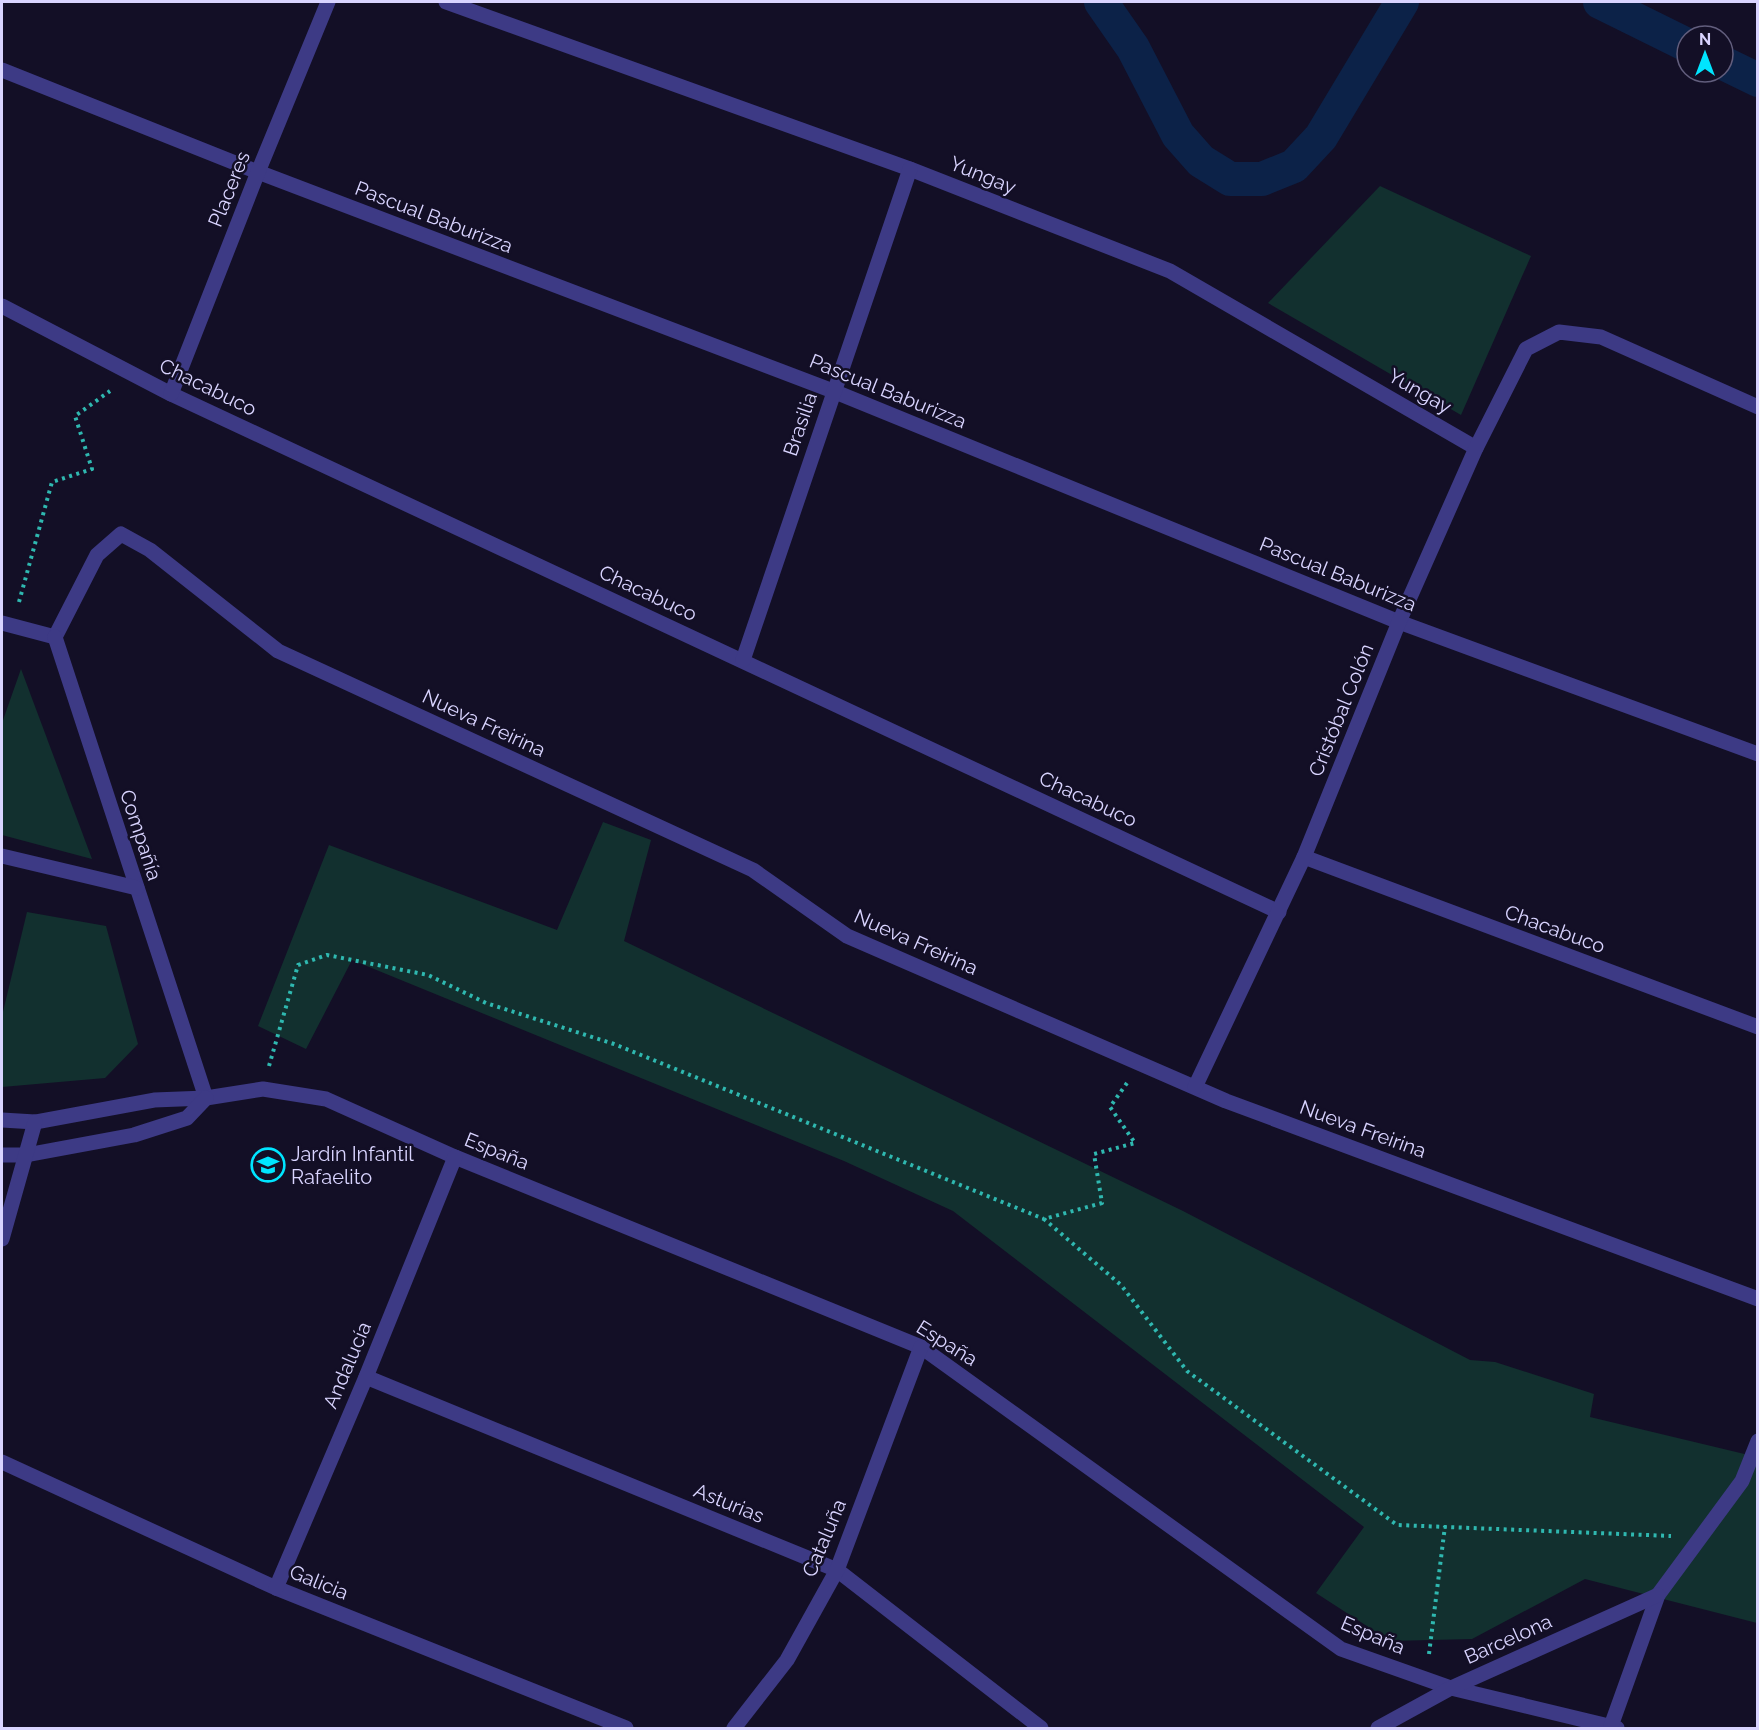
<svg xmlns="http://www.w3.org/2000/svg" width="1759" height="1730" viewBox="0 0 1759 1730" font-family="Raleway,sans-serif">
<style>
.green{fill:#12302f}
.lines{fill:none;stroke-linecap:round;stroke-linejoin:round}
.canal{stroke:#0c2248;stroke-width:34}
.path{stroke:#2fb8b0;stroke-width:4;stroke-dasharray:3 4.5;stroke-linecap:butt}
.minor{stroke:#3d3a85;stroke-width:15}
.labels{text-anchor:middle;dominant-baseline:central;stroke-width:5;stroke-linejoin:round;paint-order:stroke}
.street-label{font-size:20px;fill:#d9d4ff;stroke:#130f26}
.poi-label{font-size:20px;fill:#d9d4ff;stroke:#130f26;text-anchor:start}
</style>
<rect width="100%" height="100%" fill="#130f26"/>
<g class="green">
<path d="M1380,186L1531,256L1461,415L1268,303Z"/>
<path d="M21,669L92,859L2,835V723Z"/>
<path d="M603,822L651,840L624,941L1183,1211L1470,1360L1495,1362L1594,1394L1590,1417L1757,1457V1623L1585,1579L1472,1639L1390,1641L1316,1593L1364,1527L953,1211L844,1161L352,960L306,1049L258,1026L329,845L557,930Z"/>
<path d="M27,912L106,926L138,1044L105,1078L2,1087V1016Z"/>
</g>
<g class="lines">
<g class="canal">
<path d="M1101,2L1133,48L1178,135L1201,161L1230,179H1262L1294,166L1321,137L1402,2"/>
<path d="M1600,2L1687,45"/>
<path d="M1723,63L1758,80"/>
</g>
<g class="path">
<path d="M19,602L52,482L92,469L75,416L110,391"/>
<path d="M269,1066L298,965L327,955L428,975L486,1003L614,1044L1044,1219"/>
<path d="M1127,1083L1110,1107L1135,1143L1094,1154L1102,1203L1044,1219L1121,1285L1187,1371L1397,1525L1671,1536"/>
<path d="M1429,1654L1445,1526"/>
</g>
<g class="minor">
<path d="M446,2L910,169L1170,271L1476,448"/>
<path d="M2,70L258,172L833,391L1399,622L1758,754"/>
<path d="M2,306L171,394L1279,912"/>
<path d="M171,394L258,172L328,2"/>
<path d="M2,623L55,637"/>
<path d="M55,637L97,555L121,534L150,550L278,651L753,870L847,936L1226,1101L1758,1299"/>
<path d="M55,637L206,1098"/>
<path d="M743,660L910,169"/>
<path d="M2,856L137,888"/>
<path d="M1304,857L1758,1027"/>
<path d="M1195,1087L1304,857L1399,622L1476,448L1526,349L1559,332L1601,337L1758,407"/>
<path d="M2,1120L35,1122L154,1100L206,1098L263,1089L326,1099L455,1157L921,1347L1341,1649L1451,1688L1617,1728"/>
<path d="M2,1155H26L134,1135L187,1118L206,1098"/>
<path d="M2,1239L35,1122"/>
<path d="M366,1377L837,1570L1041,1728"/>
<path d="M2,1462L276,1588L626,1728"/>
<path d="M276,1588L366,1377L455,1157"/>
<path d="M1611,1726L1658,1595L1742,1481L1758,1441"/>
<path d="M734,1728L787,1660L837,1570L921,1347"/>
<path d="M1378,1728L1451,1688L1658,1595"/>
</g>
</g>
<defs>
<g id="school-ring" transform="scale(1.725)"><circle r="9.5" fill="#130f26" stroke="#00e5ff" stroke-width="1.5"/><path d="M0-5L7-2L0 1L-7-2ZM-4 1L0 2.5L4 1V4Q0 6-4 4Z" fill="#00e5ff"/></g>
</defs>
<g fill-rule="evenodd">
<use href="#school-ring" x="268" y="1165"/>
</g>
<g class="labels">
<g class="street-label">
<text transform="translate(983 175) rotate(22)">Yungay</text>
<text transform="translate(229 189) rotate(-68)">Placeres</text>
<text transform="translate(434 217) rotate(21)">Pascual Baburizza</text>
<text transform="translate(208 387) rotate(26)">Chacabuco</text>
<text transform="translate(888 391) rotate(22)">Pascual Baburizza</text>
<text transform="translate(1420 391) rotate(30)">Yungay</text>
<text transform="translate(800 424) rotate(-71)">Brasilia</text>
<text transform="translate(1338 574) rotate(22)">Pascual Baburizza</text>
<text transform="translate(648 593) rotate(25)">Chacabuco</text>
<text transform="translate(1341 710) rotate(-68)">Cristóbal Colón</text>
<text transform="translate(484 723) rotate(25)">Nueva Freirina</text>
<text transform="translate(1088 799) rotate(25)">Chacabuco</text>
<text transform="translate(141 835) rotate(72)">Compañía</text>
<text transform="translate(1555 929) rotate(20)">Chacabuco</text>
<text transform="translate(916 942) rotate(24)">Nueva Freirina</text>
<text transform="translate(1363 1129) rotate(20)">Nueva Freirina</text>
<text transform="translate(497 1151) rotate(22)">España</text>
<text transform="translate(947 1343) rotate(32)">España</text>
<text transform="translate(347 1365) rotate(-67)">Andalucía</text>
<text transform="translate(729 1503) rotate(22)">Asturias</text>
<text transform="translate(824 1538) rotate(-67)">Cataluña</text>
<text transform="translate(319 1582) rotate(22)">Galicia</text>
<text transform="translate(1373 1635) rotate(23)">España</text>
<text transform="translate(1508 1639) rotate(-24)">Barcelona</text>
</g>
<g class="poi-label">
<text x="291" y="1154">Jardín Infantil<tspan x="291" dy="23">Rafaelito</tspan></text>
</g>
</g>
<rect width="1759" height="1730" fill="none" stroke="#d9d4ff" stroke-width="6"/>
<g transform="translate(1705 54)"><circle r="28" fill="#130f26" stroke="#625e7d" stroke-width="1.5"/>
<path d="M0-4.5L10 22L0 15L-10 22Z" fill="#00e5ff"/>
<text y="-9" font-size="16" font-weight="bold" text-anchor="middle" fill="#d9d4ff">N</text>
</g>
</svg>
